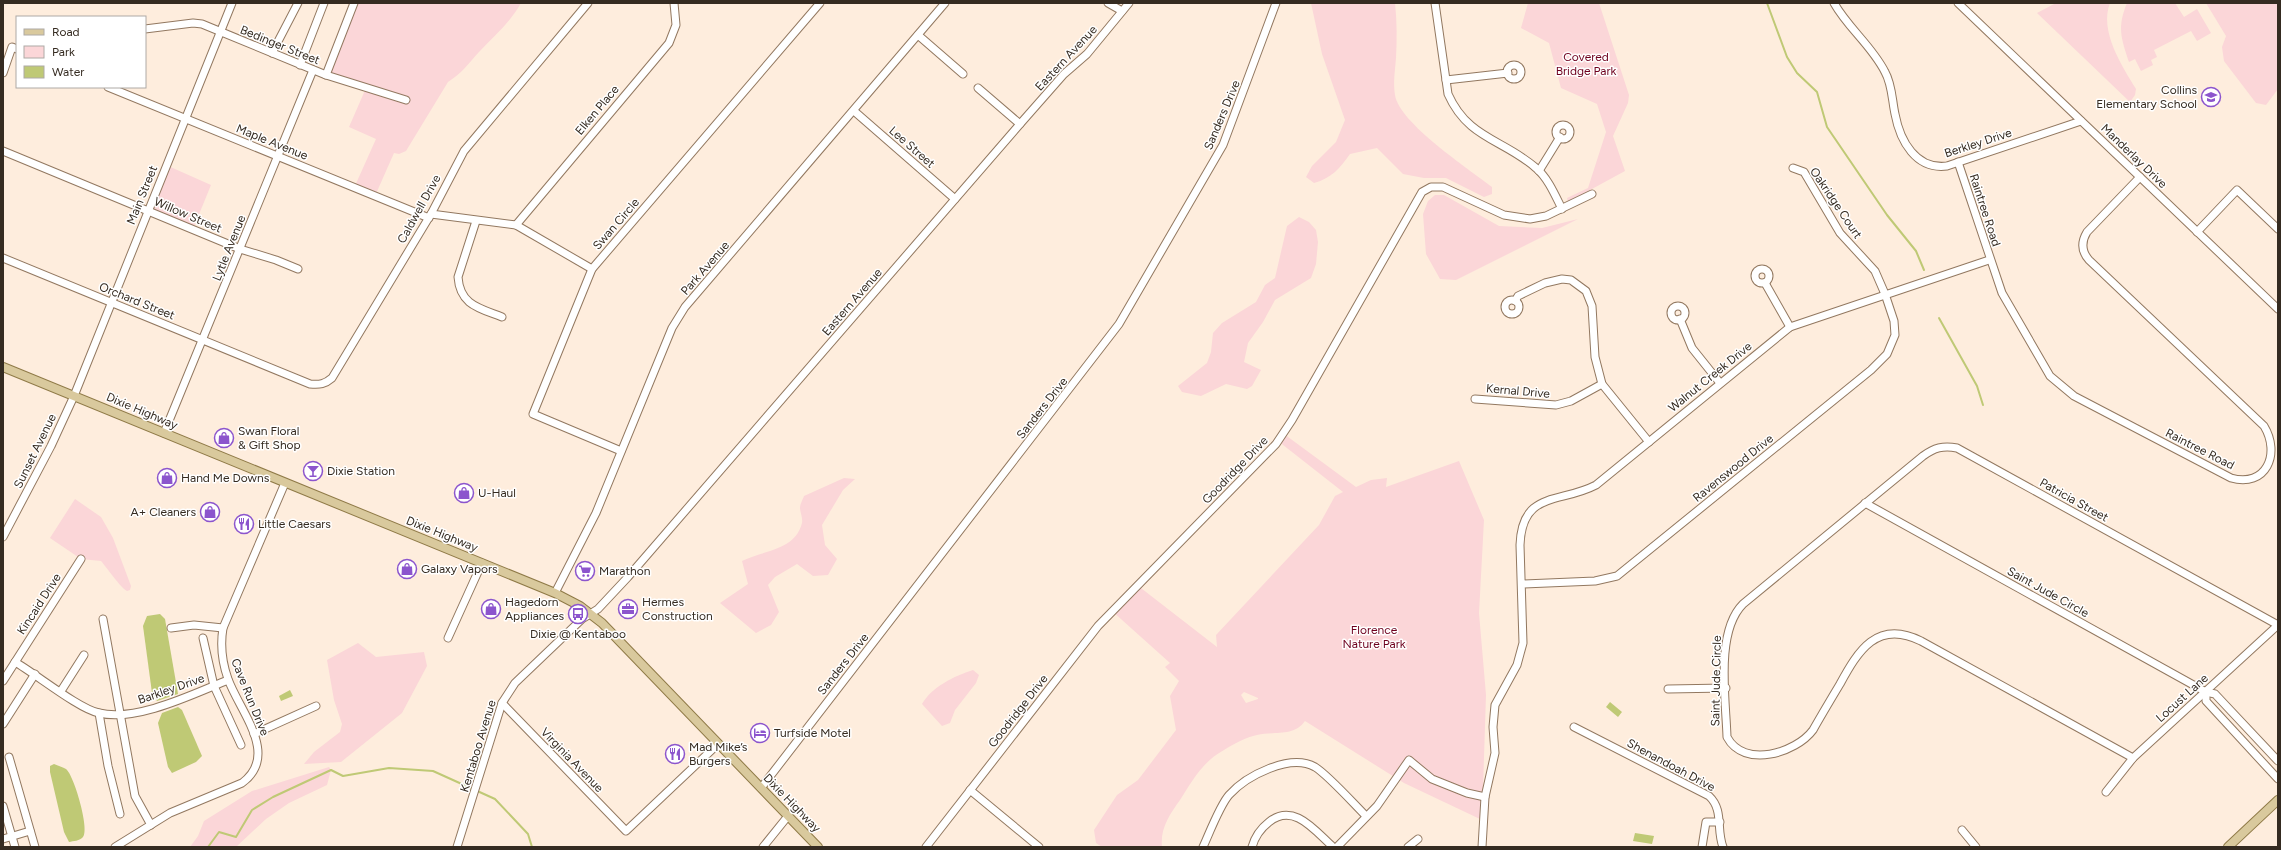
<svg xmlns="http://www.w3.org/2000/svg" width="2281" height="850" viewBox="0 0 2281 850" font-family="Figtree,sans-serif">
<style>
.green{fill:#fbd6d8;fill-rule:evenodd}
.water{fill:#bfc975}
.lines{fill:none;stroke-linecap:round;stroke-linejoin:round}
.stream{stroke:#bfc975;stroke-width:2}
.minor-casing{stroke:#927860;stroke-width:9}
.major-casing{stroke:#8f7a47;stroke-width:10}
.minor{stroke:#fff;stroke-width:7}
.major{stroke:#d9c99d;stroke-width:8}
.labels{text-anchor:middle;dominant-baseline:central;stroke-width:3;stroke-linejoin:round;paint-order:stroke}
.street-label{font-size:12px;fill:#352b21;stroke:#fff}
.park-label{font-size:12px;fill:#6e001e;stroke:#fff}
.poi-label{font-size:12px;fill:#352b21;stroke:#fff;text-anchor:start}
</style>
<rect width="100%" height="100%" fill="#feeddd"/>
<g class="green">
<path d="M354,3H521C510,23 494,36 479,52C469,63 461,74 448,82L406,151L399,154L394,153L375,196L354,188L376,139L349,127L366,88L326,75Z"/>
<path d="M1311,3H1395C1397,21 1397,40 1396,58C1395,71 1393,82 1395,95C1399,123 1469,169 1492,187V194L1484,197L1446,178H1424L1403,174L1377,148L1350,154C1340,168 1332,178 1314,183L1306,177L1312,166L1336,142L1345,120L1322,54Z"/>
<path d="M1528,3H1599L1629,95L1628,103L1613,136L1625,171L1568,202L1567,198L1588,188L1606,132L1597,104L1561,88L1549,43L1521,28Z"/>
<path d="M2056,3H2110C2099,31 2122,66 2136,89L2135,95L2130,102L2037,13Z"/>
<path d="M2127,3H2175L2184,17L2197,9L2211,33L2197,41L2191,31L2154,50L2157,57L2151,60L2153,65L2141,71L2135,59L2129,62C2121,38 2117,27 2127,3Z"/>
<path d="M2206,3H2278V89L2266,105L2256,103L2224,61L2222,47L2226,36Z"/>
<path d="M166,165L211,185L193,229L147,210Z"/>
<path d="M1435,195H1444L1499,226L1542,228L1578,219L1456,280L1440,279L1426,254L1423,214L1428,201Z"/>
<path d="M1299,217L1309,222L1316,230L1318,242L1316,264L1311,278L1275,300L1263,322L1248,343L1244,362L1261,370L1252,386L1247,389L1226,384L1201,396L1182,392L1178,386L1207,363L1211,352L1213,333L1222,323L1256,302L1265,285L1275,278L1287,226Z"/>
<path d="M1284,434L1356,487L1371,480L1387,478L1386,487L1459,461L1484,520L1479,613L1486,695L1482,820L1404,783L1305,721C1294,737 1274,731 1257,735C1247,737 1233,744 1224,750C1202,762 1193,780 1180,800C1170,814 1160,828 1162,847H1102L1096,843L1094,830L1117,795L1138,780L1176,730L1170,696L1179,681L1165,667L1170,663L1112,611L1137,585L1217,647L1216,635L1319,525L1335,496L1343,492L1278,441ZM1244,692L1258,698V699L1246,703L1241,695Z"/>
<path d="M844,478L855,479L843,490L822,525L825,545L837,559L828,575L813,576L797,564L775,577L768,585L779,612L771,625L756,633L720,603L748,584L742,561C763,550 795,551 802,523C803,518 800,512 800,508C800,504 803,499 804,496Z"/>
<path d="M75,499L101,517L113,538L131,586L130,590L127,591C120,587 108,569 101,561L81,559L50,538Z"/>
<path d="M358,643L376,657L424,652L427,666L402,713L341,762L304,764L314,752L340,732L342,724L334,700L327,660Z"/>
<path d="M973,670L979,675L976,683L955,710L950,723L942,726L922,704C932,687 954,676 973,670Z"/>
<path d="M329,767L331,770L327,785L289,803L266,819L236,847H190L198,836L204,821L252,791Z"/>
</g>
<g class="water">
<path d="M160,614L165,619L178,694L157,701L152,693L143,626L147,616Z"/>
<path d="M290,690L293,696L281,701L279,696Z"/>
<path d="M1610,702L1622,712L1618,717L1606,707Z"/>
<path d="M178,707L182,710L202,756L196,762L172,773L168,767L158,723L162,713Z"/>
<path d="M54,764C58,766 63,767 66,769C74,775 90,830 83,837C80,841 73,841 69,842L64,832L50,772V766Z"/>
<path d="M1635,833L1654,836L1652,844L1633,841Z"/>
</g>
<g class="lines">
<g class="stream">
<path d="M1767,3L1787,57L1797,73L1817,92L1827,127L1887,215L1916,251L1924,270"/>
<path d="M1939,318L1977,386L1983,405"/>
<path d="M208,847L219,832L236,837L252,810L273,797L331,770L343,776L389,768L433,771L495,799L528,834L532,847"/>
</g>
<g class="minor-casing">
<g id="minor">
<path d="M1108,3L1122,11"/>
<path d="M1435,3L1448,94C1468,139 1503,139 1536,168C1548,178 1555,195 1562,209"/>
<path d="M1834,3C1848,28 1872,46 1885,72C1892,84 1892,100 1895,114C1900,141 1916,170 1947,166L2081,121"/>
<path d="M1958,3L2278,309"/>
<path d="M145,29L193,23L202,24L326,75L406,100"/>
<path d="M918,35L963,74"/>
<path d="M272,53L298,3"/>
<path d="M300,65L324,3"/>
<circle cx="1514" cy="72" r="7"/>
<path d="M3,73L12,47L17,49"/>
<path d="M326,75L354,3"/>
<path d="M1446,80L1508,73"/>
<path d="M108,87L429,218"/>
<path d="M978,88L1020,124"/>
<path d="M854,111L955,199"/>
<circle cx="1563" cy="132" r="7"/>
<path d="M3,151L240,249L276,260L298,269"/>
<path d="M1958,162L2002,293L2050,376L2074,396L2231,478C2266,488 2281,454 2264,426L2089,260C2081,251 2081,242 2087,232L2140,177"/>
<path d="M1539,171L1560,137"/>
<path d="M431,214L516,225L592,269"/>
<path d="M476,221L458,277C460,305 479,308 502,317"/>
<path d="M516,225L669,43L676,25L674,3"/>
<path d="M2197,232L2237,190L2278,229"/>
<path d="M3,258L310,384C320,385 325,384 332,378L431,214L464,151L588,3"/>
<circle cx="1762" cy="276" r="7"/>
<path d="M1765,283L1790,327"/>
<circle cx="1512" cy="307" r="7"/>
<path d="M1515,301L1518,296L1545,283L1562,279L1571,280L1586,291L1592,306L1595,357L1602,384L1649,442"/>
<circle cx="1678" cy="313" r="7"/>
<path d="M1680,319L1692,348L1720,383"/>
<path d="M1475,399L1556,405L1571,401L1602,384"/>
<path d="M164,433L313,70"/>
<path d="M621,451L533,414L592,269L820,3"/>
<path d="M1865,503L2206,692L2215,694L2278,761"/>
<path d="M3,537L51,446L74,396L232,3"/>
<path d="M1522,584L1595,581L1617,576L1871,370L1887,354L1895,335L1894,321L1885,294L1875,271L1840,233L1804,172L1793,168"/>
<path d="M555,593L596,513L672,328L685,307L945,3"/>
<path d="M103,619L135,796L151,825"/>
<path d="M171,628L194,625L223,628"/>
<path d="M203,638L214,686L241,745"/>
<path d="M448,638L482,563"/>
<path d="M15,662C36,674 79,709 99,713C137,722 193,694 228,680"/>
<path d="M3,681L81,559"/>
<path d="M1668,689L1726,688"/>
<path d="M61,691L84,655"/>
<path d="M2206,692V701L2278,779"/>
<path d="M502,703L626,831L718,744"/>
<path d="M99,713L108,766L120,814"/>
<path d="M3,724L35,674"/>
<path d="M1574,727L1709,796C1724,810 1716,829 1723,847"/>
<path d="M254,734L316,706"/>
<path d="M9,757L35,847"/>
<path d="M2133,758L1921,641C1877,619 1858,651 1840,684C1831,699 1822,714 1813,730C1796,753 1744,769 1727,737C1726,700 1715,632 1743,604L1923,456C1934,448 1943,445 1957,448L2278,625"/>
<path d="M761,788L1119,324L1223,145L1276,3"/>
<path d="M970,790L1039,847"/>
<path d="M2106,792L2133,758L2278,625"/>
<path d="M3,806L15,847"/>
<path d="M1962,830L1976,847"/>
<path d="M3,839L30,831"/>
<path d="M115,847L170,813L242,783C280,755 240,712 228,679C222,662 220,646 223,628L285,483"/>
<path d="M457,847L502,703L515,683L582,619L598,609L628,577L1020,124L1064,74L1087,54L1129,3"/>
<path d="M763,847L788,816"/>
<path d="M926,847L1098,626L1276,444L1292,420L1422,192L1431,187H1443L1504,215L1530,219L1546,216L1592,194"/>
<path d="M1203,847C1209,834 1220,805 1229,795C1246,776 1290,753 1315,767C1328,775 1353,803 1366,816"/>
<path d="M1252,847C1255,836 1260,829 1269,822C1294,802 1315,831 1333,847"/>
<path d="M1337,847L1377,806L1409,760L1432,779L1467,793L1485,797"/>
<path d="M1408,847L1418,839"/>
<path d="M1482,847L1485,797L1495,753L1493,727L1495,705L1517,665L1523,643L1520,545C1522,490 1560,504 1596,485L1790,327L1989,260"/>
<path d="M1702,847L1706,822H1720"/>
</g>
</g>
<g class="major-casing">
<g id="major">
<path d="M3,367L555,593L580,606L602,623L818,847"/>
<path d="M2228,847L2278,800"/>
</g>
</g>
<use href="#minor" class="minor"/>
<use href="#major" class="major"/>
</g>
<defs>
<g id="school-ring" transform="scale(1)"><circle r="9.5" fill="#fff" stroke="#8c55cd" stroke-width="1.5"/><path d="M0-5L7-2L0 1L-7-2ZM-4 1L0 2.5L4 1V4Q0 6-4 4Z" fill="#8c55cd"/></g>
<g id="shop-ring" transform="scale(1)"><circle r="9.5" fill="#fff" stroke="#8c55cd" stroke-width="1.5"/><path d="M-5-2.5h2.3a2.7 3.5 0 0 1 5.4 0H5L5.5 6h-11ZM-1.5-2.5h3a1.5 2.3 0 0 0-3 0Z" fill="#8c55cd"/></g>
<g id="bar-ring" transform="scale(1)"><circle r="9.5" fill="#fff" stroke="#8c55cd" stroke-width="1.5"/><path d="M-6-5H6L.8 .8V4.5H3.5V6h-7V4.5H-.8V.8Z" fill="#8c55cd"/></g>
<g id="restaurant-ring" transform="scale(1)"><circle r="9.5" fill="#fff" stroke="#8c55cd" stroke-width="1.5"/><path d="M-5-6h1v4h1v-4h1v4h1v-4h1v5L-1.5 .5V6h-2V.5L-5-1ZM5-6V6H3V1.5H1.5Q1.5-4 5-6Z" fill="#8c55cd"/></g>
<g id="supermarket-ring" transform="scale(1)"><circle r="9.5" fill="#fff" stroke="#8c55cd" stroke-width="1.5"/><path d="M-6-5.5h2.5l.6 2H6L4.5 2H-2.5L-4.4-4H-6ZM-1.5 3.2a1.3 1.3 0 1 0 .1 0ZM3 3.2a1.3 1.3 0 1 0 .1 0Z" fill="#8c55cd"/></g>
<g id="office-ring" transform="scale(1)"><circle r="9.5" fill="#fff" stroke="#8c55cd" stroke-width="1.5"/><path d="M-6-3h4V-5.5h4V-3h4V5H-6ZM-1-4.5V-3h2v-1.5ZM-6 0V1H6V0Z" fill="#8c55cd"/></g>
<g id="bus-ring" transform="scale(1)"><circle r="9.5" fill="#fff" stroke="#8c55cd" stroke-width="1.5"/><path d="M-5-6H5V4H4V6H2V4H-2V6H-4V4H-5ZM-3.5-4V0h7V-4ZM-3.5 1.2v1.5H-2V1.2ZM2 1.2v1.5H3.5V1.2Z" fill="#8c55cd"/></g>
<g id="hotel-ring" transform="scale(1)"><circle r="9.5" fill="#fff" stroke="#8c55cd" stroke-width="1.5"/><path d="M-6-4.5h1.5V1H6V5H4.5V3h-9V5H-6ZM-4 0a1.8 1.8 0 1 1 3.6 0ZM.5 0V-2.5h3Q6-2.5 6 0Z" fill="#8c55cd"/></g>
</defs>
<g fill-rule="evenodd">
<use href="#school-ring" x="2211" y="97"/>
<use href="#shop-ring" x="224" y="438"/>
<use href="#bar-ring" x="313" y="471"/>
<use href="#shop-ring" x="167" y="478"/>
<use href="#shop-ring" x="464" y="493"/>
<use href="#shop-ring" x="210" y="512"/>
<use href="#restaurant-ring" x="244" y="524"/>
<use href="#shop-ring" x="407" y="569"/>
<use href="#supermarket-ring" x="585" y="571"/>
<use href="#shop-ring" x="491" y="609"/>
<use href="#office-ring" x="628" y="609"/>
<use href="#bus-ring" x="578" y="614"/>
<use href="#hotel-ring" x="760" y="733"/>
<use href="#restaurant-ring" x="675" y="754"/>
</g>
<g class="labels">
<g class="street-label">
<text transform="translate(280 45) rotate(22)">Bedinger Street</text>
<text transform="translate(1066 58) rotate(-47)">Eastern Avenue</text>
<text transform="translate(597 110) rotate(-50)">Elken Place</text>
<text transform="translate(1222 115) rotate(-67)">Sanders Drive</text>
<text transform="translate(272 142) rotate(22)">Maple Avenue</text>
<text transform="translate(1978 143) rotate(-18)">Berkley Drive</text>
<text transform="translate(912 147) rotate(41)">Lee Street</text>
<text transform="translate(2134 156) rotate(44)">Manderlay Drive</text>
<text transform="translate(142 195) rotate(-68)">Main Street</text>
<text transform="translate(1836 203) rotate(56)">Oakridge Court</text>
<text transform="translate(419 209) rotate(-61)">Caldwell Drive</text>
<text transform="translate(1985 210) rotate(72)">Raintree Road</text>
<text transform="translate(188 215) rotate(23)">Willow Street</text>
<text transform="translate(616 224) rotate(-49)">Swan Circle</text>
<text transform="translate(229 248) rotate(-68)">Lytle Avenue</text>
<text transform="translate(705 268) rotate(-49)">Park Avenue</text>
<text transform="translate(137 301) rotate(22)">Orchard Street</text>
<text transform="translate(852 302) rotate(-49)">Eastern Avenue</text>
<text transform="translate(1710 377) rotate(-39)">Walnut Creek Drive</text>
<text transform="translate(1518 391) rotate(5)">Kernal Drive</text>
<text transform="translate(1042 408) rotate(-52)">Sanders Drive</text>
<text transform="translate(142 411) rotate(23)">Dixie Highway</text>
<text transform="translate(2200 449) rotate(27)">Raintree Road</text>
<text transform="translate(35 451) rotate(-64)">Sunset Avenue</text>
<text transform="translate(1733 468) rotate(-39)">Ravenswood Drive</text>
<text transform="translate(1235 470) rotate(-46)">Goodridge Drive</text>
<text transform="translate(2074 500) rotate(29)">Patricia Street</text>
<text transform="translate(442 534) rotate(22)">Dixie Highway</text>
<text transform="translate(2048 592) rotate(29)">Saint Jude Circle</text>
<text transform="translate(39 604) rotate(-57)">Kincaid Drive</text>
<text transform="translate(843 664) rotate(-52)">Sanders Drive</text>
<text transform="translate(1716 681) rotate(-89)">Saint Jude Circle</text>
<text transform="translate(171 689) rotate(-19)">Barkley Drive</text>
<text transform="translate(250 697) rotate(68)">Cave Run Drive</text>
<text transform="translate(2182 698) rotate(-42)">Locust Lane</text>
<text transform="translate(1018 711) rotate(-52)">Goodridge Drive</text>
<text transform="translate(478 746) rotate(-73)">Kentaboo Avenue</text>
<text transform="translate(572 760) rotate(46)">Virginia Avenue</text>
<text transform="translate(1671 765) rotate(28)">Shenandoah Drive</text>
<text transform="translate(792 803) rotate(46)">Dixie Highway</text>
</g>
<g class="park-label">
<text x="1586" y="57">Covered<tspan x="1586" dy="14">Bridge Park</tspan></text>
<text x="1374" y="630">Florence<tspan x="1374" dy="14">Nature Park</tspan></text>
</g>
<g class="poi-label">
<text x="2197" y="90" text-anchor="end">Collins<tspan x="2197" dy="14">Elementary School</tspan></text>
<text x="238" y="431">Swan Floral<tspan x="238" dy="14">&amp; Gift Shop</tspan></text>
<text x="327" y="471">Dixie Station</text>
<text x="181" y="478">Hand Me Downs</text>
<text x="478" y="493">U-Haul</text>
<text x="196" y="512" text-anchor="end">A+ Cleaners</text>
<text x="258" y="524">Little Caesars</text>
<text x="421" y="569">Galaxy Vapors</text>
<text x="599" y="571">Marathon</text>
<text x="505" y="602">Hagedorn<tspan x="505" dy="14">Appliances</tspan></text>
<text x="642" y="602">Hermes<tspan x="642" dy="14">Construction</tspan></text>
<text x="578" y="634" text-anchor="middle">Dixie @ Kentaboo</text>
<text x="774" y="733">Turfside Motel</text>
<text x="689" y="747">Mad Mike’s<tspan x="689" dy="14">Burgers</tspan></text>
</g>
</g>
<rect width="2281" height="850" fill="none" stroke="#352b21" stroke-width="8"/>
<rect x="16" y="16" width="130" height="72" fill="#ffffff" stroke="#aeaaa6"/>
<rect x="24" y="29" width="20" height="6" fill="#d9c99d" stroke="#aeaaa6"/>
<text x="52" y="36" font-size="12" fill="#352b21">Road</text>
<rect x="24" y="46" width="20" height="12" fill="#fbd6d8" stroke="#aeaaa6"/>
<text x="52" y="56" font-size="12" fill="#352b21">Park</text>
<rect x="24" y="66" width="20" height="12" fill="#bfc975" stroke="#aeaaa6"/>
<text x="52" y="76" font-size="12" fill="#352b21">Water</text>
</svg>
